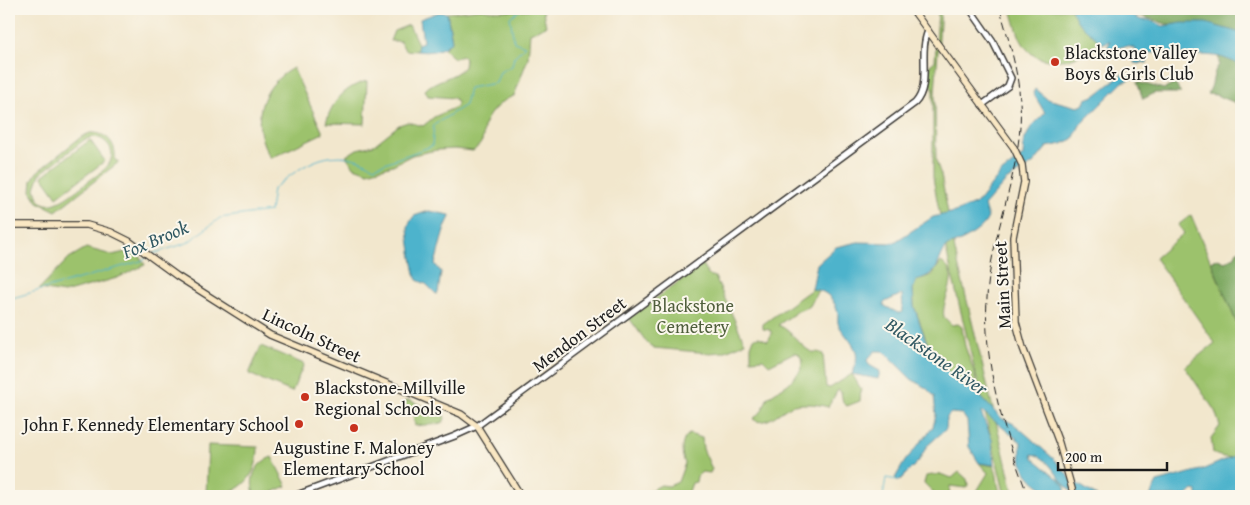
<svg xmlns="http://www.w3.org/2000/svg" width="1250" height="505" viewBox="0 0 1250 505" font-family="'Gentium Book Plus',serif">
<style>
.green{fill:#9cc26c;stroke:#5c6f44;fill-rule:evenodd}
.forest{fill:#7da860;stroke:#4c623e}
.water{fill:#4db3cc;stroke:#346874;fill-rule:evenodd}
.lines{fill:none;stroke-linecap:round;stroke-linejoin:round}
.stream{stroke:#4db3cc;stroke-width:1}
.tertiary-casing{stroke:#3c3a37;stroke-width:8}
.secondary-casing{stroke:#3c3a37;stroke-width:8}
.tertiary{stroke:#fff;stroke-width:5}
.secondary{stroke:#f9e7c3;stroke-width:5.5}
.rail{stroke:#1c1c1c;stroke-width:1;stroke-dasharray:8 4;stroke-linecap:butt}
.secondary-bridge-casing{stroke:#3c3a37;stroke-width:8;stroke-linecap:butt}
.secondary-bridge{stroke:#f9e7c3;stroke-width:5.5}
.poi-dot{fill:#c8321e;stroke:#fbf7ec;stroke-width:2}
.labels{text-anchor:middle;dominant-baseline:central;stroke-width:4;stroke-linejoin:round;paint-order:stroke}
.poi-label{font-size:18px;fill:#1c1c1c;stroke:#fbf7ec;text-anchor:start}
.street-label{font-size:18px;fill:#1c1c1c;stroke:#fbf7ec}
.park-label{font-size:18px;fill:#4f5e3c;stroke:#fbf7ec}
.water-label{font-size:19px;font-style:italic;fill:#305862;stroke:#fbf7ec}
</style>
<rect width="100%" height="100%" fill="#fbf7ec"/>
<filter id="ink" filterUnits="userSpaceOnUse"><feTurbulence type="fractalNoise" baseFrequency=".02" numOctaves="2"/><feDisplacementMap in="SourceGraphic" scale="10" xChannelSelector="R" yChannelSelector="G"/><feConvolveMatrix kernelMatrix="1 2 1 2 8 2 1 2 1" color-interpolation-filters="sRGB"/></filter>
<filter id="wash" filterUnits="userSpaceOnUse"><feTurbulence type="fractalNoise" baseFrequency=".0096" numOctaves="4" result="noise"/><feDisplacementMap in="SourceGraphic" scale="20" xChannelSelector="R" yChannelSelector="G"/><feGaussianBlur stdDeviation="1.12" result="paint"/><feColorMatrix in="noise" values="0 0 0 0 0 0 0 0 0 0 0 0 0 0 0 0 0 1.4 0 .05"/><feComposite in="paint" operator="in"/></filter>
<g filter="url(#wash)">
<rect width="100%" height="100%" fill="#f2e7cd"/>
<g class="green">
<path d="M481,9C500,13 524,9 545,9L543,11L546,26L530,33L528,58L514,96C503,99 489,112 485,123C481,137 487,140 473,151L455,149L437,150L412,155L393,165L368,172L354,167L346,156L357,149L374,145L399,125L408,122L423,126L434,117L456,107L457,102L454,98L428,96L425,90C435,79 453,79 464,67L465,59L463,56L454,58L444,49L452,41L447,13Z"/>
<path d="M938,9H941L935,93L936,161L941,175L955,251L1014,496H1005L947,254L933,178V88L928,81L930,65L935,61Z"/>
<path d="M1011,9H1100C1101,14 1104,22 1103,28C1101,55 1056,68 1035,56C1019,46 1016,25 1011,9Z"/>
<path d="M409,25L418,44L417,51L405,50L400,41H390L394,31Z"/>
<path d="M293,68L323,133L271,158C249,126 259,86 293,68Z"/>
<path d="M367,81L365,124L326,123C331,102 346,86 367,81Z"/>
<path d="M90,133C107,132 117,144 115,160L119,162L56,211L38,202L31,191L32,180L37,172L81,137ZM92,137C106,137 117,150 109,164C104,172 92,178 85,184C71,194 41,222 35,188L40,174L84,140Z"/>
<path d="M90,140L105,161L57,197L42,176Z"/>
<path d="M1191,215L1241,333V461C1231,456 1222,459 1213,453L1211,438L1220,426L1215,411L1185,367L1215,343L1155,258L1184,233L1178,225Z"/>
<path d="M86,248L112,255L125,252L138,253L145,265L117,278L64,293L39,289L69,258Z"/>
<path d="M941,262C964,276 940,299 944,317L952,325L958,324L962,327L965,346L975,374L977,393L942,368L931,353L914,306L913,289L917,280L932,275Z"/>
<path d="M703,264L708,275L715,277L745,343L723,352L709,353L654,348L648,344L629,318Z"/>
<path d="M812,289L818,290L810,306L798,311L778,325C792,330 801,348 812,352C816,353 818,351 823,354L826,387L830,388L852,374L861,389L860,401L847,406L843,403L841,392L838,390L828,407C818,404 805,403 794,405C782,408 766,429 753,419L761,412L768,397L788,384L800,371L803,361L798,353H793L769,365L763,359L751,360V346L754,338L759,337L768,341L772,333L770,330L763,329V324Z"/>
<path d="M261,346L304,364L292,392L249,374Z"/>
<path d="M408,400L443,414L445,418L443,423L415,426L413,414L406,415L404,401L407,402Z"/>
<path d="M689,434L702,438L703,449L712,469L710,473L702,472L697,476L696,482L692,483L688,494L684,496H640L661,485L669,486L678,482L685,463C681,455 680,440 689,434Z"/>
<path d="M208,445L258,447C258,480 237,496 206,496Z"/>
<path d="M272,457L287,486L264,496H255C248,479 255,463 272,457Z"/>
<path d="M979,463L994,466C999,476 996,486 1002,496H974L988,473Z"/>
<path d="M959,472L967,479L968,485L966,488L950,486L949,496H937L924,483L926,476L940,474L952,478Z"/>
</g>
<g class="forest">
<path d="M1119,9H1241V36L1189,25L1166,24Z"/>
<path d="M1211,51L1241,59V105L1216,95L1207,94C1215,85 1211,73 1219,65V58Z"/>
<path d="M1137,82L1164,89L1175,84L1181,93H1155L1143,99Z"/>
<path d="M1241,250V334L1211,261L1218,259L1225,262L1234,257L1237,251Z"/>
</g>
<g class="water">
<path d="M1071,9H1122L1141,20H1149L1163,26L1182,23H1206L1241,33V65C1233,62 1224,57 1215,56C1207,55 1153,52 1149,53L1147,63L1140,62V64L1134,63L1136,49C1125,44 1117,46 1110,56H1104L1110,41L1098,45V40L1077,21Z"/>
<path d="M439,12L447,13L452,41C442,51 431,53 417,51L418,44L423,42L420,19Z"/>
<path d="M1124,73L1142,76V78H1132L1123,82L1080,125L1073,139L1062,144L1047,147L1034,163L1006,181L984,206L988,217C984,230 960,243 947,246C934,265 943,271 917,280L913,289L914,306L926,341L939,365L977,393L1001,418L1014,424L1026,434L1055,460L1073,481L1097,496C1093,496 1086,497 1081,496C1060,490 1053,457 1032,454L1033,458L1061,481L1065,487V494C1045,494 1025,479 1021,459C1020,453 1021,448 1021,442L983,412L981,413L992,439L994,465L979,463L969,447L967,421L962,414L951,413L947,417L946,429L927,446L918,462L899,481L895,478L905,461L933,427L936,415L934,396L926,388L911,379L883,351H875L867,360L869,365L880,371L878,379L852,374C863,350 852,345 839,326C837,322 838,318 838,314C835,300 827,290 812,289L817,264L836,247L858,242L893,243L933,217L955,212L977,203L1001,173L1023,156L1024,141L1031,127L1045,113L1033,93L1035,89L1047,99L1078,107L1083,105L1086,99L1096,95ZM902,294L903,312L898,313L883,305L885,302Z"/>
<path d="M429,211L450,215V217C442,232 440,247 435,264L441,272L438,293L436,294L426,284L417,280C414,275 408,233 408,227C409,223 411,220 414,216Z"/>
<path d="M1241,453V488C1229,499 1213,496 1197,496V491L1193,490L1187,496H1150L1157,482L1204,469Z"/>
</g>
<g class="lines">
<g class="stream">
<path d="M152,254L187,243L220,218L270,211L273,189C305,163 332,143 374,167L432,146L434,125L465,105L469,88L496,83L500,72L512,66L514,57L525,46L514,42L510,17L522,9"/>
<path d="M9,299L141,261L146,258"/>
<path d="M883,496L886,478L897,480"/>
</g>
</g>
</g>
<g filter="url(#ink)">
<g class="lines">
<g class="tertiary-casing">
<g id="tertiary">
<path d="M970,9L993,42L1011,78L1008,86L982,105"/>
<path d="M294,496L455,436L477,426L915,103C932,85 918,53 928,31"/>
</g>
</g>
<g class="secondary-casing">
<g id="secondary">
<path d="M912,9L1014,148"/>
<path d="M1024,182L1013,237L1016,322L1023,348L1059,443L1074,496"/>
<path d="M9,225H87L111,232L129,241L177,276L270,335L461,414L477,426L521,496"/>
</g>
</g>
<use href="#tertiary" class="tertiary"/>
<use href="#secondary" class="secondary"/>
<path class="rail" d="M1000,9C1011,48 1023,86 1020,127C1016,185 990,240 987,298C983,367 1004,432 1028,496"/>
<g class="secondary-bridge-casing">
<path id="secondary-bridge" d="M1014,148L1022,165L1024,182"/>
</g>
<use href="#secondary-bridge" class="secondary-bridge"/>
</g>
</g>
<g class="poi-dot">
<circle cx="1055" cy="62" r="5"/>
<circle cx="305" cy="397" r="5"/>
<circle cx="299" cy="424" r="5"/>
<circle cx="354" cy="428" r="5"/>
</g>
<g class="labels">
<g class="poi-label">
<text x="1065" y="52">Blackstone Valley<tspan x="1065" dy="21">Boys &amp; Girls Club</tspan></text>
<text x="315" y="387">Blackstone-Millville<tspan x="315" dy="21">Regional Schools</tspan></text>
<text x="289" y="424" text-anchor="end">John F. Kennedy Elementary School</text>
<text x="354" y="447" text-anchor="middle">Augustine F. Maloney<tspan x="354" dy="21">Elementary School</tspan></text>
</g>
<g class="street-label">
<text transform="translate(1002 285) rotate(-93)">Main Street</text>
<text transform="translate(579 334) rotate(-37)">Mendon Street</text>
<text transform="translate(312 335) rotate(25)">Lincoln Street</text>
</g>
<g class="park-label">
<text x="693" y="305">Blackstone<tspan x="693" dy="21">Cemetery</tspan></text>
</g>
<g class="water-label">
<text transform="translate(155 239) rotate(-23)">Fox Brook</text>
<text transform="translate(937 356) rotate(35)">Blackstone River</text>
</g>
</g>
<rect width="1250" height="505" fill="none" stroke="#fbf7ec" stroke-width="30"/>
<path d="M1058 462v8h109v-8" fill="none" stroke="#1c1c1c" stroke-width="2.5"/>
<text x="1065" y="462" font-size="15" fill="#1c1c1c" stroke="#fbf7ec" stroke-width="4" paint-order="stroke">200 m</text>
</svg>
